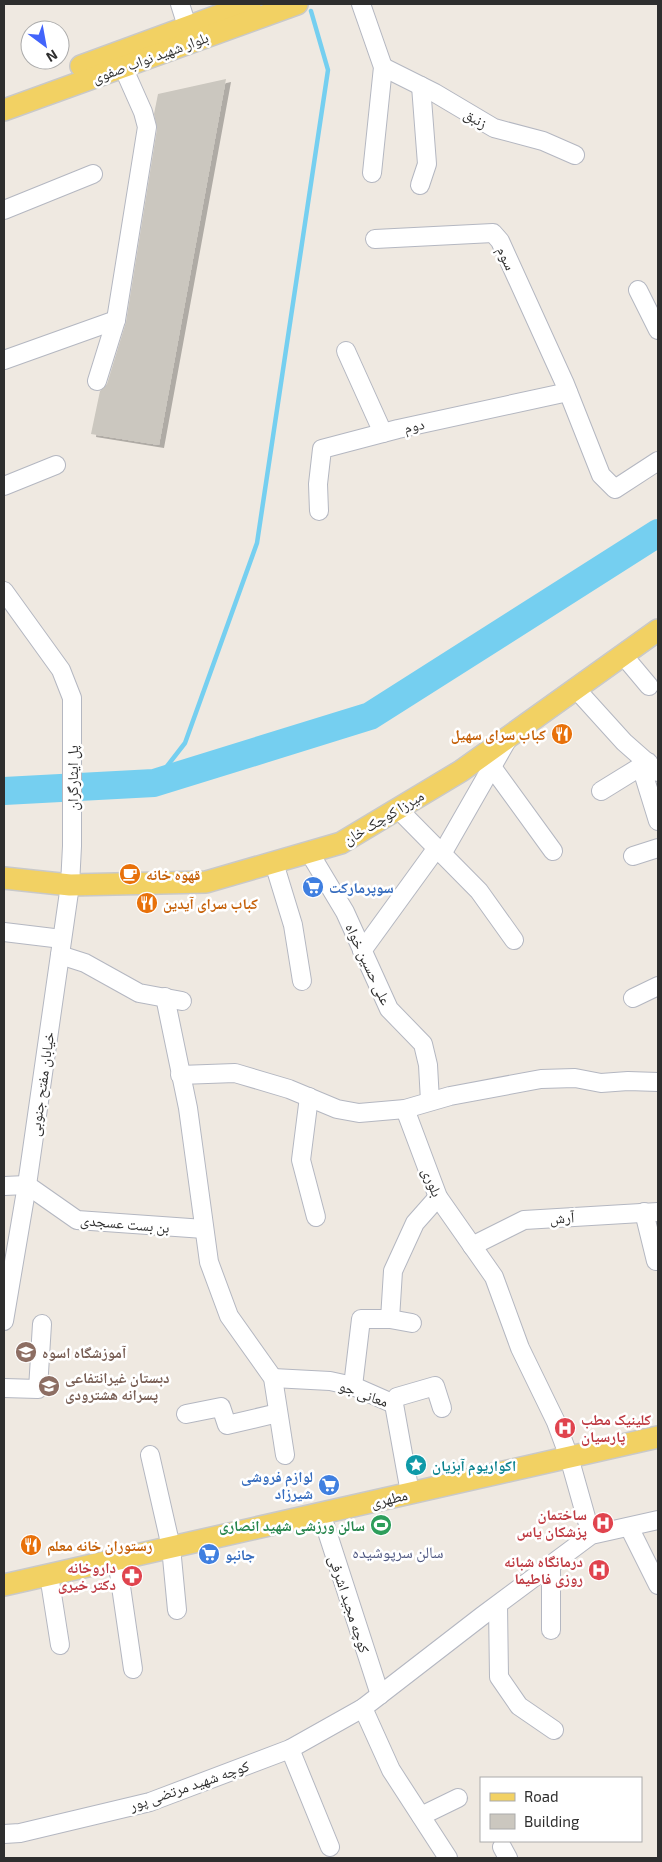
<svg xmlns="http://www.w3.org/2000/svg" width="662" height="1862" viewBox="0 0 662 1862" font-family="'Exo 2','Noto Naskh Arabic',sans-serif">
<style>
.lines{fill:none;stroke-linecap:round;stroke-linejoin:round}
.stream{stroke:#75cff0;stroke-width:4.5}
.river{stroke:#75cff0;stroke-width:28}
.building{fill:#cbc7bf;filter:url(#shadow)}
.minor-casing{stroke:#b4b7c1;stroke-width:20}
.major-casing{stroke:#c9c9c9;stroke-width:24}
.minor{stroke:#fff;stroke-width:18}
.major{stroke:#f2d163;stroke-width:21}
.labels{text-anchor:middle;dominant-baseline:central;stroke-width:5;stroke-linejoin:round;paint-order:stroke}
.street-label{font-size:15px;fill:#2e2e2e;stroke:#fff}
.food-label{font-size:15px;font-weight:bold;fill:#c56008;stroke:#fff;text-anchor:start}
.shop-label{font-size:15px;font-weight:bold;fill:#366cbe;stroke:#fff;text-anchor:start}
.education-label{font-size:15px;font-weight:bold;fill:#785e54;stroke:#fff;text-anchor:start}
.health-label{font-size:15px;font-weight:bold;fill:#be3a42;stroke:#fff;text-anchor:end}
.culture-label{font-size:15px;font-weight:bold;fill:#0d838f;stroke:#fff;text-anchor:start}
.leisure-label{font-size:15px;font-weight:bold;fill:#27864d;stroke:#fff;text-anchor:end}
.neighbourhood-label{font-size:16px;fill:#4d5680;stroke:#fff}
</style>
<defs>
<filter id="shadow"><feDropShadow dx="5" dy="3" stdDeviation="0" flood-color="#0004"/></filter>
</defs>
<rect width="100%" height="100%" fill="#efe9e1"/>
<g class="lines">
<path class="stream" d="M154,783L185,743L257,543L328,70L311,11"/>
<path class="river" d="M4,791L154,783L370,716L658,533"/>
</g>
<path class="building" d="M226,79L159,445L91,434L100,391L107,384L126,322L157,129L154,114L158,94Z"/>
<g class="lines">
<g class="minor-casing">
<g id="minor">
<path d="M180,4L191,39"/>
<path d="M361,4L383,67L372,173"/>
<path d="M383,67L435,93L494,128L543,141L575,155"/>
<path d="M420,185L427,164L421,86"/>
<path d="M4,210L93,174"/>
<path d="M375,239L493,233L500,241L565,384L601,475L615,489L658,461"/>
<path d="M638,290L658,330"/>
<path d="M346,351L383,433"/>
<path d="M4,360L116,320"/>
<path d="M97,381L116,320L147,127L143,112L123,67"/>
<path d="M4,486L56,465"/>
<path d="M319,511L318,484L322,449L398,429L568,392"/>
<path d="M4,591L61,670L72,698V846L70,885L27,1185L4,1321"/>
<path d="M623,655L649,686"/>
<path d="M576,689L624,742L658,772"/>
<path d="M641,766L658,821"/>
<path d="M492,767L553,851"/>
<path d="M601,791L648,762"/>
<path d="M398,809L479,891L514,940"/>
<path d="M309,852L345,912L389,1009L423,1044L428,1065L430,1101"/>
<path d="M442,854L509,737"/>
<path d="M633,856L658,848"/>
<path d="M274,863L293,925L302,981"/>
<path d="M4,932L62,939"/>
<path d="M362,951L436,849"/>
<path d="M60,955L85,963L139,993L182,1001"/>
<path d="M165,997L188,1108L209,1262L229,1316L273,1378L285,1455"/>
<path d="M633,998L658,986"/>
<path d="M180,1075L235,1073L289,1089L337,1109L359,1113L405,1109L450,1096L541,1079L575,1078L601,1083L628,1081L658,1082"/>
<path d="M309,1097L301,1160L316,1217"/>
<path d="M405,1109L438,1197L494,1277L520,1348L556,1422L569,1457L591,1535"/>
<path d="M4,1186L27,1185L77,1220L204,1229"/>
<path d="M644,1212L656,1261"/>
<path d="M472,1246L524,1220L658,1212"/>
<path d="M390,1319L393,1271L415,1223L438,1197"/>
<path d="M273,1378L330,1381L353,1386L394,1404"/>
<path d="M353,1386L361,1319H390L412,1323"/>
<path d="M4,1388L38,1389L42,1324"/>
<path d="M186,1414L221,1407L227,1425L278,1413"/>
<path d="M150,1455L171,1547L177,1610"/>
<path d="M410,1493L394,1404L397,1397L435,1386L442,1408"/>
<path d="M321,1513L380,1695"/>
<path d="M629,1527L658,1585"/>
<path d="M117,1559L133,1669"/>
<path d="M551,1565V1630"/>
<path d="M49,1575L60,1645"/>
<path d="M498,1605L499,1677L519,1706L554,1730"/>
<path d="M363,1708L391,1770L448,1858"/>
<path d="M290,1749L330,1847"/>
<path d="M421,1816L458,1798"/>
<path d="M4,1834L20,1833L150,1802L290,1749L363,1708L482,1616L591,1535L658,1520"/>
<path d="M502,1847L508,1858"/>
</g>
</g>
<g class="major-casing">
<g id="major">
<path d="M81,66L250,4"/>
<path d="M4,110L297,4"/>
<path d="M4,878L70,885L206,882L341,843L461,771L658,630"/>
<path d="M4,1585L658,1437"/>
</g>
</g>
<use href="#minor" class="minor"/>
<use href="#major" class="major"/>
</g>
<defs>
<g id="restaurant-disc" transform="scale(1.125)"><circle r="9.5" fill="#e8710a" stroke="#fff"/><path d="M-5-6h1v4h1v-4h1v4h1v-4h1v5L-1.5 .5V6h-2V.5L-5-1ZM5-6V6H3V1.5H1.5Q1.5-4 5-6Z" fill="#fff"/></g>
<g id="cafe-disc" transform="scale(1.125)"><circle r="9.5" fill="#e8710a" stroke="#fff"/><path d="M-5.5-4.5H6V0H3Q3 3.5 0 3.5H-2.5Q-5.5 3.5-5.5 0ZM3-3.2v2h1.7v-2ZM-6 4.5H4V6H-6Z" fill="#fff"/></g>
<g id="supermarket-disc" transform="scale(1.125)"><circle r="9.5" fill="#3f7fe0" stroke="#fff"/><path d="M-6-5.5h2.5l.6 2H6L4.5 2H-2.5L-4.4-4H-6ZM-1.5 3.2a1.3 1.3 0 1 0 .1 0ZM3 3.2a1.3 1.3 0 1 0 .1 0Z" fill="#fff"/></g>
<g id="school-disc" transform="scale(1.125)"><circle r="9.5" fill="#8d6e63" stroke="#fff"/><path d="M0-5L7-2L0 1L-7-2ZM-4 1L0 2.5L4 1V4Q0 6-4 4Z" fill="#fff"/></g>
<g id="hospital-disc" transform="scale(1.125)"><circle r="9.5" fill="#e0444e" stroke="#fff"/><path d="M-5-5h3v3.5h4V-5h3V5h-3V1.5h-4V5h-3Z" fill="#fff"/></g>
<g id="sight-disc" transform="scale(1.125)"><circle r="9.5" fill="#0f9aa8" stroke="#fff"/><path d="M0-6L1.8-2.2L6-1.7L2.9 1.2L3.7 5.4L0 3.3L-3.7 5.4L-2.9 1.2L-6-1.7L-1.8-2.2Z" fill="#fff"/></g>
<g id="stadium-disc" transform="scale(1.125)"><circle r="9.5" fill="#2e9e5b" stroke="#fff"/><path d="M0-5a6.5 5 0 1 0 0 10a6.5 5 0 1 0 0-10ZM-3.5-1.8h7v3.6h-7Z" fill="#fff"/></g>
<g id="pharmacy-disc" transform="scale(1.125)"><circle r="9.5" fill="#e0444e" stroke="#fff"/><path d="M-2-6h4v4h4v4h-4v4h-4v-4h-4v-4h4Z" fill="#fff"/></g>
</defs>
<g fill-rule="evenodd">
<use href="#restaurant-disc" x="562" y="734"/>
<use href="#cafe-disc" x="130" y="874"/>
<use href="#supermarket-disc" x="313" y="887"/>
<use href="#restaurant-disc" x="147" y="903"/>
<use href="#school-disc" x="26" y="1352"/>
<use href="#school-disc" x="49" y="1386"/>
<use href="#hospital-disc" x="565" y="1428"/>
<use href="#sight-disc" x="416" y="1465"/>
<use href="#supermarket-disc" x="329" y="1485"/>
<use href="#hospital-disc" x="603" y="1523"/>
<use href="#stadium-disc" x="381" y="1525"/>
<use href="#restaurant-disc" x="31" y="1545"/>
<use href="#supermarket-disc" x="209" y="1554"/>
<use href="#hospital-disc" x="599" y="1570"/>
<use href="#pharmacy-disc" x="132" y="1576"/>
</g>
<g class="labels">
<g class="street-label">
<text transform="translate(150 57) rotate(-20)">بلوار شهید نواب صفوی</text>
<text transform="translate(476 118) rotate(31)">زنبق</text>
<text transform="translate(507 258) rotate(65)">سوم</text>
<text transform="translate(414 425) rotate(-13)">دوم</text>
<text transform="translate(72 778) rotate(-90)">پل ایثارگران</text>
<text transform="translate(383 817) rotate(-31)">میرزا کوچک خان</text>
<text transform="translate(369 964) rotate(65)">علی حسین خواه</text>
<text transform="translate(41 1084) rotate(-82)">خیابان مفتح جنوبی</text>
<text transform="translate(433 1182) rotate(68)">بلوری</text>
<text transform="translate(562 1217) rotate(-3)">آرش</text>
<text transform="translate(125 1223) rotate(5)">بن بست عسجدی</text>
<text transform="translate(364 1393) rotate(20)">معانی جو</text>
<text transform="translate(389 1498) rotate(-13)">مطهری</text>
<text transform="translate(350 1604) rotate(72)">کوچه مجید اشرفی</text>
<text transform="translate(189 1785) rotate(-19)">کوچه شهید مرتضی پور</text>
</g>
<g class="food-label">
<text x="546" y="734" text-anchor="end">کباب سرای سهیل</text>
<text x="146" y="874">قهوه خانه</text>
<text x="163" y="903">کباب سرای آیدین</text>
<text x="47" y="1545">رستوران خانه معلم</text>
</g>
<g class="shop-label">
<text x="329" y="887">سوپرمارکت</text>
<text x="313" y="1476" text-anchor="end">لوازم فروشی<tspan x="313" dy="17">شیرزاد</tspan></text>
<text x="225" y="1554">جانبو</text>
</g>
<g class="education-label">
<text x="42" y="1352">آموزشگاه اسوه</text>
<text x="65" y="1377">دبستان غیرانتفاعی<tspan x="65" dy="17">پسرانه هشترودی</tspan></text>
</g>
<g class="health-label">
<text x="581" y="1419" text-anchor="start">کلینیک مطب<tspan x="581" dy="17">پارسیان</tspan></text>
<text x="587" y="1514">ساختمان<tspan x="587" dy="17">پزشکان یاس</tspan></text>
<text x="583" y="1561">درمانگاه شبانه<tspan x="583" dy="17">روزی فاطیما</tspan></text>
<text x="116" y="1567">داروخانه<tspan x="116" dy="17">دکتر خیری</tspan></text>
</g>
<g class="culture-label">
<text x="432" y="1465">اکواریوم آبزیان</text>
</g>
<g class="leisure-label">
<text x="365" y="1525">سالن ورزشی شهید انصاری</text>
</g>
<g class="neighbourhood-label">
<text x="398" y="1551">سالن سرپوشیده</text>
</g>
</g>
<rect width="662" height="1862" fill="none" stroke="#2e2e2e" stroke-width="10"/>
<rect x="480" y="1777" width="162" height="65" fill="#ffffff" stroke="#ababab"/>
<rect x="490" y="1793" width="25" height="8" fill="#f2d163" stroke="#ababab"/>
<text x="524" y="1802" font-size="15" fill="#2e2e2e">Road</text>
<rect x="490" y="1814" width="25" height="15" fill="#cbc7bf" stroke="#ababab"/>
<text x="524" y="1827" font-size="15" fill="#2e2e2e">Building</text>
<g transform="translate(45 45) rotate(148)"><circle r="24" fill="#ffffff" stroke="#ababab"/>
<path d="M0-4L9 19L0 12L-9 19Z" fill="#4264fb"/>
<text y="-8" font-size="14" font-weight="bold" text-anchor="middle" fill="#2e2e2e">N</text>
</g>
</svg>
